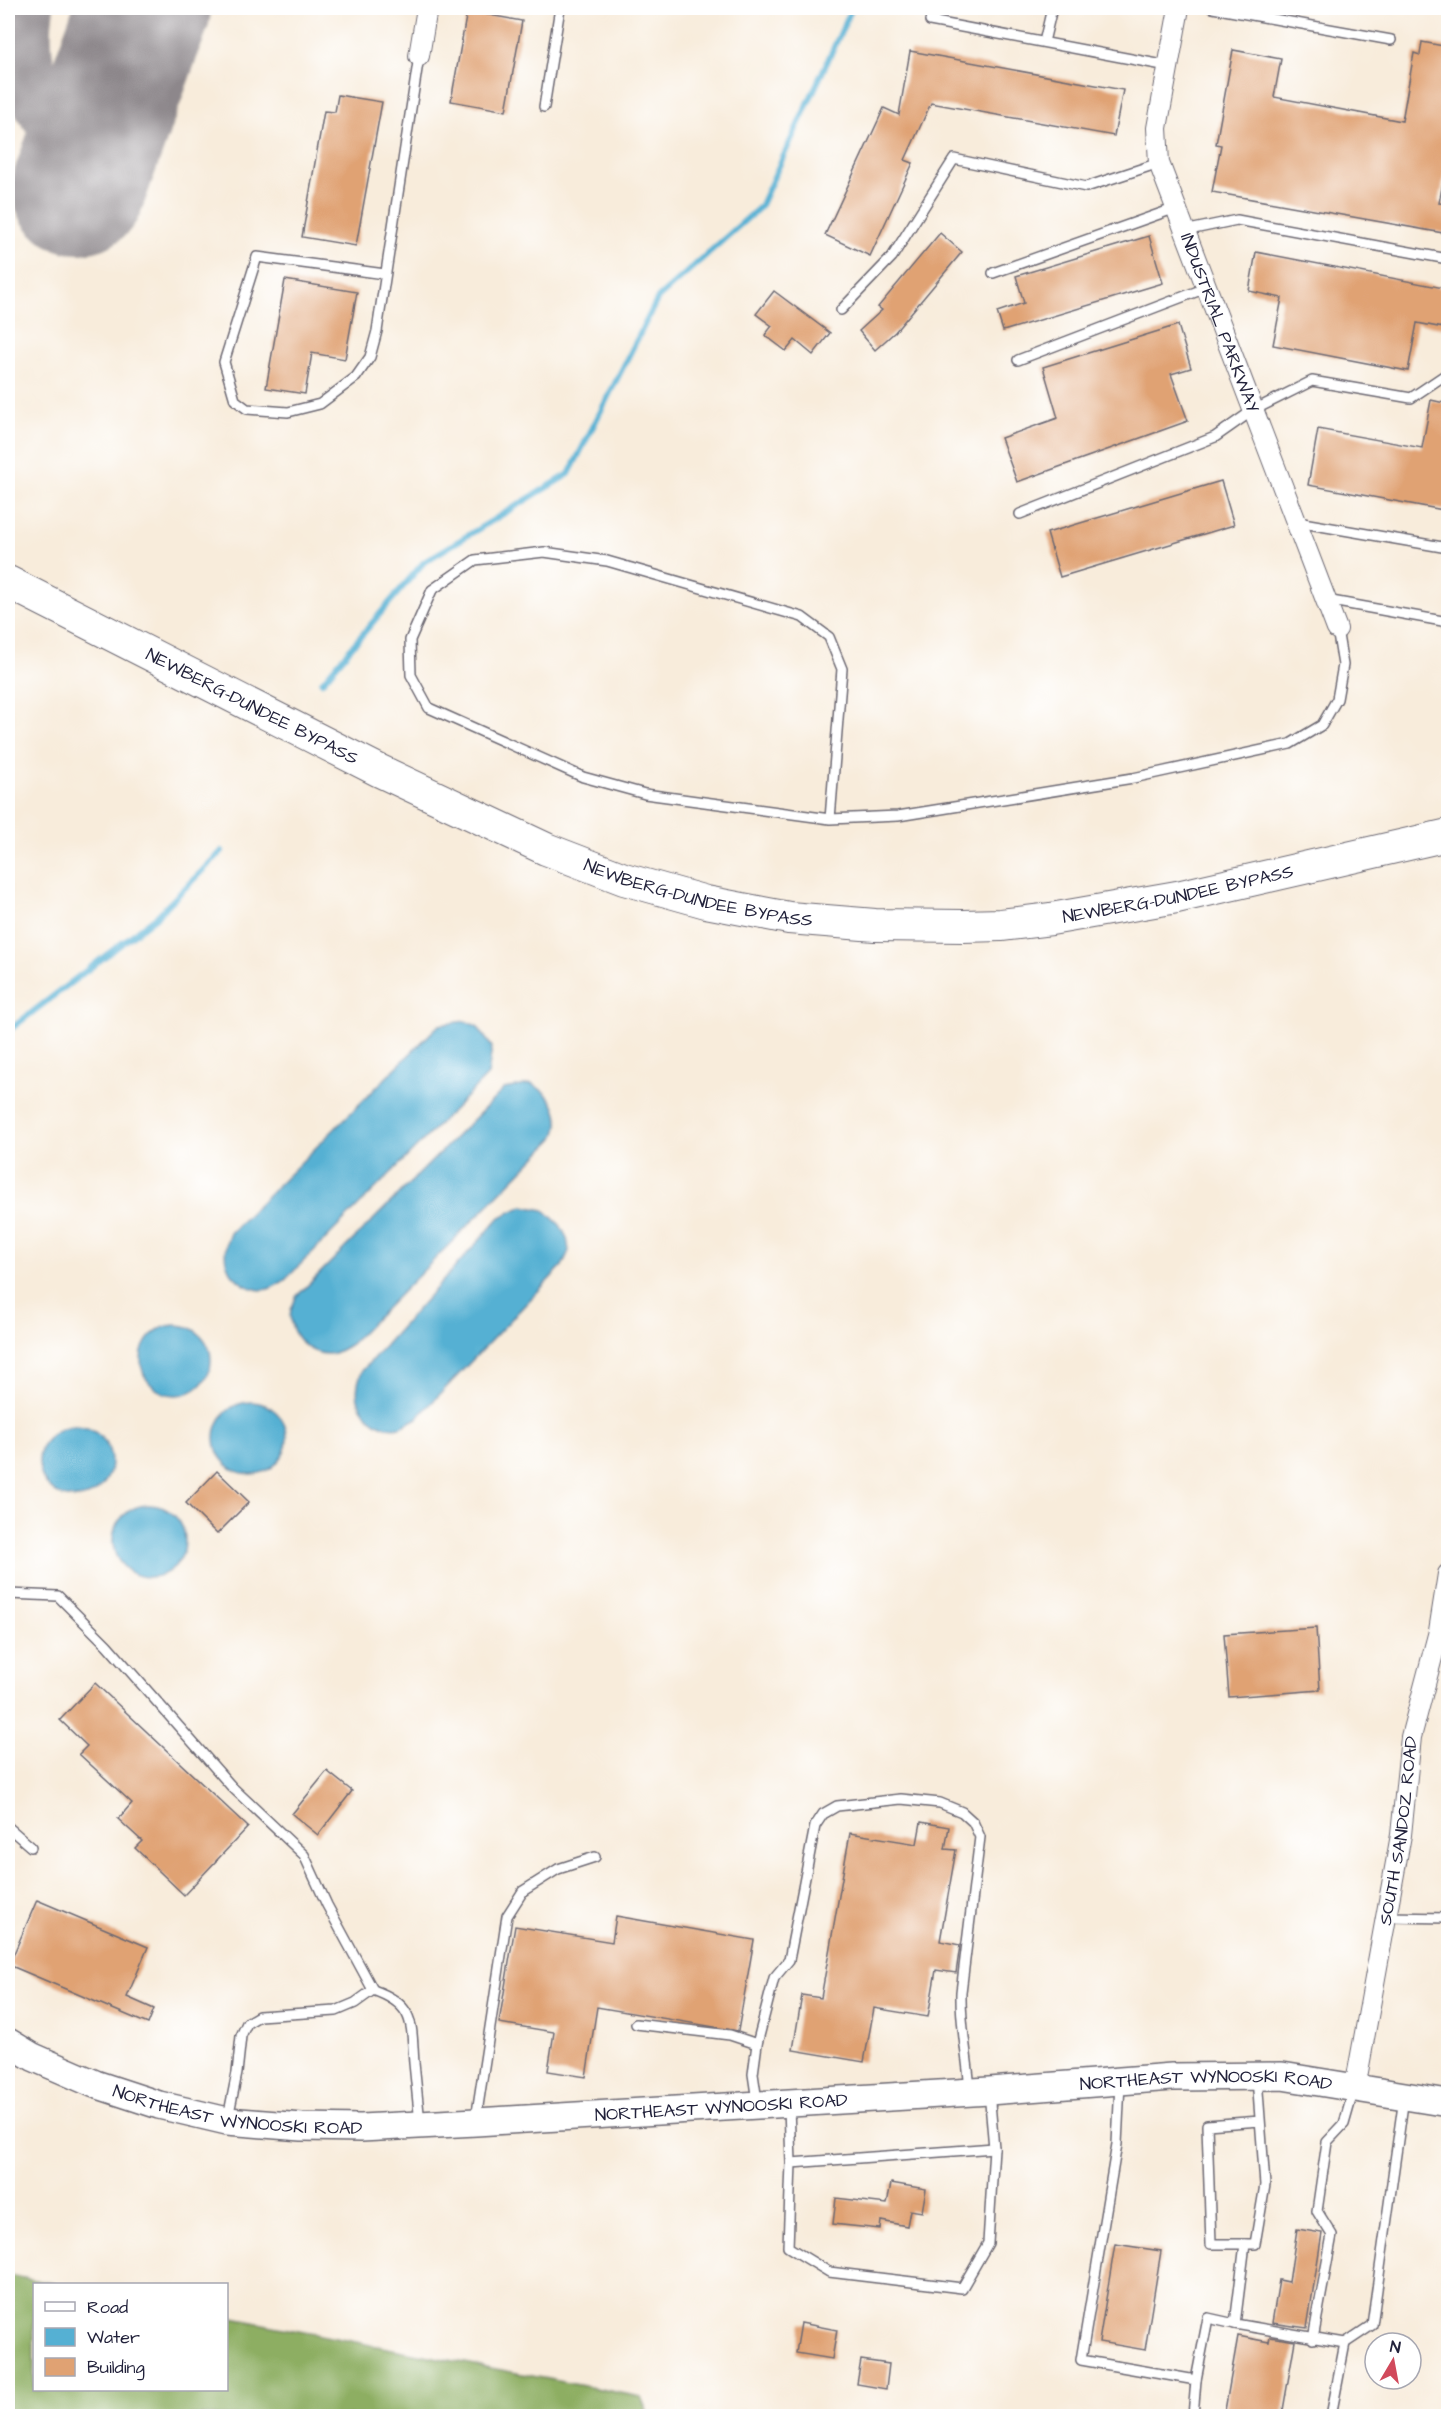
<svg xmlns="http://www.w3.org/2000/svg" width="1456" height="2424" viewBox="0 0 1456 2424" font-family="'Architects Daughter',sans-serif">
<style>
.forest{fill:#8dae62;stroke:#58684e;stroke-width:1.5}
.water{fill:#55b0d3;stroke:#3c6987;stroke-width:1.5}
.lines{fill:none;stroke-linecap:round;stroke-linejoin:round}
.stream{stroke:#55b0d3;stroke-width:6}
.taxiway{stroke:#8d878b;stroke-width:54}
.runway{stroke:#8d878b;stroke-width:134}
.building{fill:#e0a273}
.service-casing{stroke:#6d6973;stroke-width:12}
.minor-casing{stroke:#6d6973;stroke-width:22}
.secondary-casing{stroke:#6d6973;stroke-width:30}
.trunk-casing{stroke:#6d6973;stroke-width:34}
.service{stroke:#fff;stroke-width:9}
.minor{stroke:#fff;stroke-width:20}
.secondary{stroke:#fff;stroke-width:27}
.trunk{stroke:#fff;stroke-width:32}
.labels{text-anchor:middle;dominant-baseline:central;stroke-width:4.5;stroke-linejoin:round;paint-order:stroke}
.street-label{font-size:18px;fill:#22223b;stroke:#fff}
</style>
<rect width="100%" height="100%" fill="#fff"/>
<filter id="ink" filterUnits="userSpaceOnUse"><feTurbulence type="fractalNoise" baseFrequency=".0167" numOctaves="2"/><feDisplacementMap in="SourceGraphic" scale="12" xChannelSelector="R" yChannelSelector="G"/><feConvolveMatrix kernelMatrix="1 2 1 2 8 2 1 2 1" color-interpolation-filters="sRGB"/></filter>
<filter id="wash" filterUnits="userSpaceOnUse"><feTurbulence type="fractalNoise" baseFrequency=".008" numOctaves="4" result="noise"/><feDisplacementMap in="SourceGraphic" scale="24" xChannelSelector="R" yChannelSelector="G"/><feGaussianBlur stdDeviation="1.35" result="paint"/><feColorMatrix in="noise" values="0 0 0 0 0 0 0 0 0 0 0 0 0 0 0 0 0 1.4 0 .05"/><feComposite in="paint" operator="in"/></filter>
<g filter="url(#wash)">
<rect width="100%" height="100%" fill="#f8ecdb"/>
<path class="forest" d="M8,2275L56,2284H34V2390H226L227,2317L641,2397L649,2416H8Z"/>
<g class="water">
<path d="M465,1021L477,1026L492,1047L488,1075L285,1280C280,1283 274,1287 268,1289C261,1291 251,1289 245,1285C224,1272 221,1255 230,1233L439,1025Z"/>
<path d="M531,1084C552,1093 565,1117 554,1138L351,1344C346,1347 339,1351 334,1353C310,1359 286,1333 291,1310C292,1306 295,1301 296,1297L504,1089Z"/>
<path d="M523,1206L544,1210L560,1225L567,1238L569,1251L562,1266L417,1418C412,1420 406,1425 400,1427C393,1429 383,1426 377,1423C356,1409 353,1393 362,1371L500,1217Z"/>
<circle cx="176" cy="1360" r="35"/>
<circle cx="251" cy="1438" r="36"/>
<circle cx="75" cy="1462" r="36"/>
<circle cx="149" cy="1541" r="36"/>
</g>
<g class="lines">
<g class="stream">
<path d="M322,682L424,562L569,474L658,298L760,207L852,8"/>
<path d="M8,1031L156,917L222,851"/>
</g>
<path class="taxiway" d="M27,8C21,45 26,98 56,123C63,128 68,132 77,131C88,130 99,118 107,111"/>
<path class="runway" d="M79,187L144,8"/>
</g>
<g id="blocks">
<g class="building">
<path d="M467,11L522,21L506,111L451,101Z"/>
<path d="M1422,42L1449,47V152L1439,203L1449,204V234L1212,192L1221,145L1216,144L1233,50L1281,59L1274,97L1402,121L1414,53L1420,55Z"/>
<path d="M910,51L1123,90L1114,136L931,103L905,160L913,163L870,256L825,235L884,108L899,115Z"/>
<path d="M338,95L382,102L356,246L302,237L324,111L335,112Z"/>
<path d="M940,233L962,252L895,332L875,350L859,331L882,310L878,307Z"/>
<path d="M1149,236L1163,283L1003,331L997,312L1024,303L1016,276Z"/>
<path d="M1256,252L1449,289V329L1417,323L1408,371L1273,345L1282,298L1249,291Z"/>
<path d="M285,280L357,292L345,359L312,353L305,394L266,388Z"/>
<path d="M774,291L830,333L813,355L795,340L786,351L765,335L772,326L756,314Z"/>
<path d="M1178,325L1191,368L1171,374L1188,421L1017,482L1001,438L1058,418L1043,367Z"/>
<path d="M1431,400L1449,404V511L1308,485L1318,429L1422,448Z"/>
<path d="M1221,481L1234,525L1060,577L1047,533Z"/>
<path d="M217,1471L249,1502L217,1534L186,1503Z"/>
<path d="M1316,1628L1320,1690L1229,1697L1224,1634Z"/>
<path d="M95,1683L248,1827L184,1895L135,1848L142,1841L118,1819L132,1803L79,1754L87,1746L60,1720Z"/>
<path d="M327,1771L352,1791L318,1835L292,1814Z"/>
<path d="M921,1822L949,1827L945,1849L956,1850L940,1941L960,1945L956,1973L936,1970L928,2017L874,2008L864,2062L793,2050L802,1995L821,1998L850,1833L917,1844Z"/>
<path d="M37,1900L148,1947L127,1997L154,2009L148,2024L9,1965Z"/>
<path d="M616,1916L754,1940L738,2031L597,2007L586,2077L548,2071L554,2032L499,2023L515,1926L612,1942Z"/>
<path d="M891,2183L926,2189L922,2212L910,2210L907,2226L881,2221L880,2229L833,2224L836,2198L887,2204Z"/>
<path d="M1297,2229L1322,2233L1307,2328L1272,2323L1279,2280L1289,2282Z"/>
<path d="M1115,2244L1161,2251L1145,2350L1099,2342Z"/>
<path d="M801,2323L837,2330L832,2359L796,2353Z"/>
<path d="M1238,2336L1269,2342L1270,2337L1295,2341L1282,2416H1224Z"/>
<path d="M861,2360L889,2364L886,2389L857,2384Z"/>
</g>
</g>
</g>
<g filter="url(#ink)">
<use href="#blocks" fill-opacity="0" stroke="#6d6973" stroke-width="1.5"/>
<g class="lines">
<g class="service-casing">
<g id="service">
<path d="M933,8L930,21L1168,66"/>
<path d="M1213,8L1391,40"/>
<path d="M1044,42L1052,8"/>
<path d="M544,107L560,8"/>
<path d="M1184,231L1237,220L1448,259"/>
<path d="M993,273L1176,208"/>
<path d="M385,274L257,257L224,362L235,400L247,409L288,412L320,404L356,377L370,357L377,331L419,56"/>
<path d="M841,310L892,257L954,159L1086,187L1159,163"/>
<path d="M1018,360L1206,288"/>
<path d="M1020,514L1215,437L1252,411L1312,381L1411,398L1448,373"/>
<path d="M1297,522L1448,548"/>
<path d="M1326,600L1448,622"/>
<path d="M830,819L842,669L829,637L802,617L607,561L544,552L475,560L432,590L410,640L411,675L429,708L583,777L645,794L830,819L898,816L1133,778L1290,744L1322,725L1337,699L1343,665L1337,629"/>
<path d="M8,1594L58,1596L107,1645L232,1787L304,1855L327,1905L373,1990"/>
<path d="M8,1827L31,1847"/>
<path d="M1386,1917L1448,1918"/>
<path d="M636,2024L730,2035L757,2044"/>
<path d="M1257,2078L1265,2185L1255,2244H1211L1207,2125L1260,2121"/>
<path d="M1120,2083L1117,2144L1081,2360L1196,2380L1193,2416"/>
<path d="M757,2101L753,2074L757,2044L774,1978L789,1960L815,1826L823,1814L837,1806L901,1799L940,1803L962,1812L973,1822L980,1837L961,1992C960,2025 968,2058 970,2091"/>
<path d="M789,2107L791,2163L788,2247L829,2272L962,2288L988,2243L994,2148L989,2092"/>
<path d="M228,2118L237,2073L241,2036L247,2023L259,2016L336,2011L355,2003L373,1990C416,2005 411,2024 414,2063C416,2083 418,2103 420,2123"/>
<path d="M476,2119L507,1916L523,1891L558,1869L595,1857"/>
<path d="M791,2163L994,2148"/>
<path d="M1235,2324L1345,2343L1331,2416"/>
<path d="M1313,2339L1332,2235L1317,2211L1327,2142L1344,2124L1354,2089"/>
<path d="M1345,2343L1372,2325L1404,2097"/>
<path d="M1196,2380L1208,2318L1235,2324L1245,2244"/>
</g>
</g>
<g class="minor-casing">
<g id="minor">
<path id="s1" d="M1179,8L1157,128L1159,163L1337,629"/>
<path d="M419,56L427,8"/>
<path id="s2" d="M1355,2088L1401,1835L1411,1737L1439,1631L1448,1574"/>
</g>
</g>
<g class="secondary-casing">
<g id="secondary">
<path id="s3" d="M8,2042L33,2057L95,2084L159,2105L227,2121L302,2127L361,2128L476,2122L989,2091L1172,2077L1282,2076L1448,2103"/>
</g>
</g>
<g class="trunk-casing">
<g id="trunk">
<path id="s4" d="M8,582L378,770L546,849L624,879L706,902L789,918L875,925L963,926L1001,925L1051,919L1177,897L1448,835"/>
</g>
</g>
<use href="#service" class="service"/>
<use href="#minor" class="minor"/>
<use href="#secondary" class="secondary"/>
<use href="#trunk" class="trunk"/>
</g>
</g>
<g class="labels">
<g class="street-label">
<text stroke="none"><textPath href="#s1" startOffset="328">INDUSTRIAL PARKWAY</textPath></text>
<text stroke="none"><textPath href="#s4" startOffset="274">NEWBERG-DUNDEE BYPASS</textPath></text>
<text stroke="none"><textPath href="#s4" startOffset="760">NEWBERG-DUNDEE BYPASS</textPath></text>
<text stroke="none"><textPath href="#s4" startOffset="1246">NEWBERG-DUNDEE BYPASS</textPath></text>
<text stroke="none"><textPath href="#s2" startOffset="261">SOUTH SANDOZ ROAD</textPath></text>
<text stroke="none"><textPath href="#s3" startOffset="1215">NORTHEAST WYNOOSKI ROAD</textPath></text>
<text stroke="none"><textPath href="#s3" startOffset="729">NORTHEAST WYNOOSKI ROAD</textPath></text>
<text stroke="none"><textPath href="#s3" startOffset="243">NORTHEAST WYNOOSKI ROAD</textPath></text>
</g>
</g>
<rect width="1456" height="2424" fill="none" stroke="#fff" stroke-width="30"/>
<rect x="33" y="2283" width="195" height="108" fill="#ffffff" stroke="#a7a7b1" stroke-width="1.5"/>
<rect x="45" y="2302" width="30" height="9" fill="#ffffff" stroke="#a7a7b1" stroke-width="1.5"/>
<text x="87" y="2313" font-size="18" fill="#22223b">Road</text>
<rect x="45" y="2328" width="30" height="18" fill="#55b0d3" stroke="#a7a7b1" stroke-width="1.5"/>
<text x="87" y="2343" font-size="18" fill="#22223b">Water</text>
<rect x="45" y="2358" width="30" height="18" fill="#e0a273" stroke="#a7a7b1" stroke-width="1.5"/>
<text x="87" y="2373" font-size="18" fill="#22223b">Building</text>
<g transform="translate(1393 2361) rotate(10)"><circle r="28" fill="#ffffff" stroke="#a7a7b1" stroke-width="1.5"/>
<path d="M0-4.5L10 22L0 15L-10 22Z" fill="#d1495b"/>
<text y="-9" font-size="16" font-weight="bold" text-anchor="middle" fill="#22223b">N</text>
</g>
</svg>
